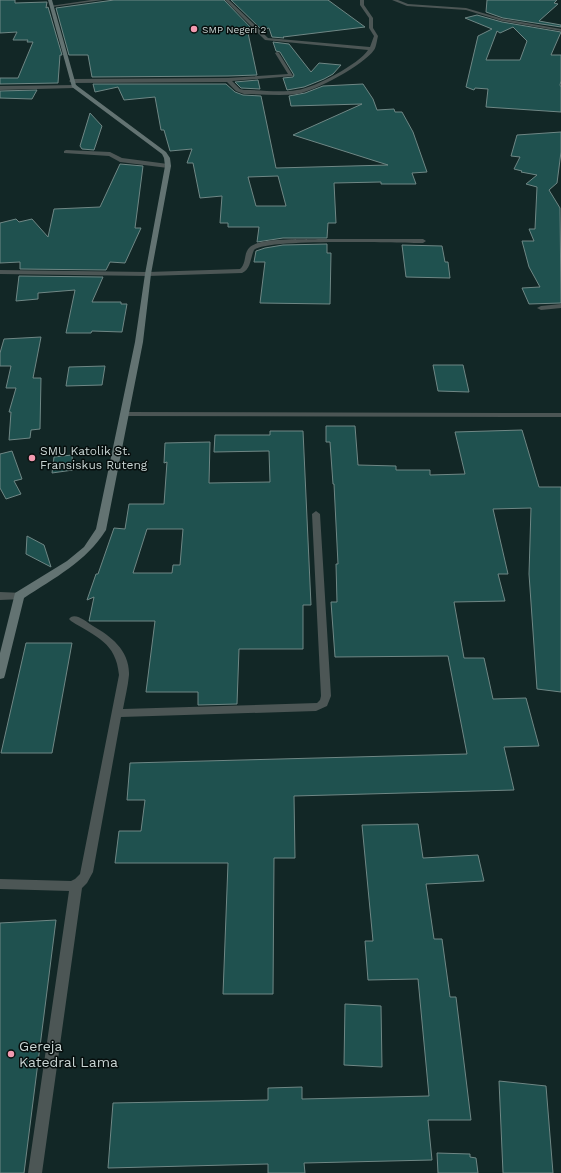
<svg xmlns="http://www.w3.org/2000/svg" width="561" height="1173" viewBox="0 0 561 1173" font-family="'Work Sans',sans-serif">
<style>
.building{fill:#1f514f;stroke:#6f8785;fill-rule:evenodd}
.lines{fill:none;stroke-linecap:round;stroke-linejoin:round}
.lane{fill:#4c5655;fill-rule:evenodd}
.street{fill:#4c5655;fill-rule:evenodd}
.secondary{fill:#637372;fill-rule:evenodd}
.poi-dot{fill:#f29ab0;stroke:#060e0d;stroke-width:1.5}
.labels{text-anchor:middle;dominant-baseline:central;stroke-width:3;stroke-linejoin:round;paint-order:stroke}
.far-poi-label{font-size:10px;fill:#c8d4d3;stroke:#060e0d;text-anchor:start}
.poi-label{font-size:12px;fill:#c8d4d3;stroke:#060e0d;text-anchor:start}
.near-poi-label{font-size:14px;fill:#c8d4d3;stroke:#060e0d;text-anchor:start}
</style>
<rect width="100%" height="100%" fill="#122726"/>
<g class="building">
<path d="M0,0H15V3L47,2L46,8L48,7L62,55H60L58,83L0,84V78H18L33,42H27L28,40H13L17,32L0,33Z"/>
<path d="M114,0H224L255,32L248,33L257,75L228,76L92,77L88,55H69L56,8Z"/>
<path d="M231,0H328L365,27L283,37L284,38L272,37L269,28L262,30Z"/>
<path d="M487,0H557L554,3L558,4L539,21L561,25V27L503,18L486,12Z"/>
<path d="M477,15L502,22L561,32L551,55H561V81L560,85L561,87V112L486,107L488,89L475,88L474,90L466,87L478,36L492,29L465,18ZM513,27L527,41L520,60H486L497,31L500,33Z"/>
<path d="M273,42L289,44L311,72L319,63L341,65L333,74L324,79L304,87L287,90L283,78L293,77L294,75L280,52L276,51Z"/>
<path d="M258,80L260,89L241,88L235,82Z"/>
<path d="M93,84H226L235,92L243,95L261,96L276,168L388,165L293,135L362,104L291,106L289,96L305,93L323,86L363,84L373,99L377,110L394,109L395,112H402L413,132L427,172L412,173L416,184H381V182L334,183L336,223H328L327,238H283L257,242L259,227H228V223H220L222,196L200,198L193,163H187L192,149L170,151L164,130H161L155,97L124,100L118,87L95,92ZM278,176L286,206H256L248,177Z"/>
<path d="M37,90L32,99L0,98V91Z"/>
<path d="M90,113L102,126L94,150L82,149L80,146Z"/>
<path d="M561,132V152L557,183L549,190L560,208L561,303L529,304L522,288L540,287L529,267L522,241H534L529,229H535L537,187L526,184L537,175L521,172L522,171L514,169L520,157L511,156L517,135Z"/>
<path d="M120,164L143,166L135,228H141L125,263L110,262L106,270L20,269V262L0,263V223L16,219L19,222L32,219L48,237L54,209L100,207Z"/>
<path d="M327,244V253H331L330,304L260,303L265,262H254L256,251L265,248L283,245Z"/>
<path d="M402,245L442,246L445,262H448L450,278L406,277Z"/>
<path d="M19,276L103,277L92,302H121V304H127L122,332L92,331L91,333H66L75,290L38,293V299L16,301Z"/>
<path d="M41,337L33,378H41L40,429L31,430L30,438L9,440L11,412H9L16,388H6L11,366H0V353L4,339Z"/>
<path d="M433,365H463L469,392L438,391Z"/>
<path d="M105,366L102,385L66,386L69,367Z"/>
<path d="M326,426H355L358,465L396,466V470H430V475L465,474L455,432L522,430L539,487H561V692L537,689L529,574L531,508L493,509L508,574H498L505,601L454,602L464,658H484L493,699L526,698L539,746L504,747L514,790L294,796L295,858H274L273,994H223L228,863H115L119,831H141L145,800H127L130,763L467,754L448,656L335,657L331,602H337L336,564H338L334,484H333L330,442H326Z"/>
<path d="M270,431H303L311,605H303V649H239L237,704L198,705V692H146L155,621H89L94,597L87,600L96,574H98L114,528L125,529L129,504H164L167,462L164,463L165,443L210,442L209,483L270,482L269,451L214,452L215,435H270ZM147,529H183L180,565H173L172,573H133Z"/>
<path d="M12,451L22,479L14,481L21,494L6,499L0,488V454Z"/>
<path d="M72,455L73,470L52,473L54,457Z"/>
<path d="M27,536L44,545L51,567L26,554Z"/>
<path d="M26,643H72L52,753H1Z"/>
<path d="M418,824L423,858L478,855L484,881L426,884L434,939H442L450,997H456L471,1120H428L432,1160L304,1163L305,1173H268V1164L108,1168L113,1103L268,1100V1088L302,1087V1099L429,1096L418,979L368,980L365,941H373L362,825Z"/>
<path d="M56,920L24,1173H0V923Z"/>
<path d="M345,1004L381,1006L382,1067L344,1065Z"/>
<path d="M499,1081L546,1086L553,1173H503Z"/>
<path d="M437,1153L470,1154V1157L476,1158L478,1173H438Z"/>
</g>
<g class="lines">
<g class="lane">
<path d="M318,239H423L426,241L423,243C396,243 268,238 254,250C250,259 251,269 242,273L148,276L145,274L148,272L240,269C247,263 243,253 250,247C262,237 303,240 318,239Z"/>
<path d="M316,511L320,514L331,696L327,706L316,711L121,717L93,872L87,883L82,888L42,1173H28L69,891L0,889V879L71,881L75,879L80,874L119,675C116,642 96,637 71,621L69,619L71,617C78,614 86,622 93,626C111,636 130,651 129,675C128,686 125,698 123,709L317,703L320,700L321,696L312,514Z"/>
</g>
<g class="street">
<path d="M91,0H103L52,7L50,6Z"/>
<path d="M225,0H229L268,38L370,47L374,36L369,28V18L360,5V0H364V5L373,18V28L378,36C377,40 376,48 374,50C364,65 315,91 297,94C280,96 261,94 244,94L236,91L227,82L72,83L69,81L72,79L228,78L288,74L275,53L277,52L279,53L293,76L232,81L240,89L244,90C261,90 280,93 297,90C314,88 359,64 368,50L265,40Z"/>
<path d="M392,0H398L408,4L466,8L503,19L561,29V31L502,21L466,10L407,6Z"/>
<path d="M76,85L77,86L74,88L0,90V86Z"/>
<path d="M66,150L110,152L122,158L168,164L171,166L168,168L120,162L109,156L64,153V151Z"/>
<path d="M0,270L148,272L151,274L148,276L0,274Z"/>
<path d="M561,304V308L541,310L537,308L541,306Z"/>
<path d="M122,412L561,413V417L125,416H122L121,414Z"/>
<path d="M0,592L23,593L24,596L23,599L0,600Z"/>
</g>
<path class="secondary" d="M48,0H52L76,85L166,152L170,158L171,166L151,274L143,342L106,530C86,562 54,578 24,598L5,675L4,678L0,679V653L15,593L67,561L84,547L96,529L135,342L145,274L165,166L164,158L162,154L72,87Z"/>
</g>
<g class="poi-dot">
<circle cx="194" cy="29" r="4"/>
<circle cx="32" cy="458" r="4"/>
<circle cx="11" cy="1054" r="4"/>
</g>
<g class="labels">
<g class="far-poi-label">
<text x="202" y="29">SMP Negeri 2</text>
</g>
<g class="poi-label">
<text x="40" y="451">SMU Katolik St.<tspan x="40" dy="14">Fransiskus Ruteng</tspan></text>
</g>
<g class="near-poi-label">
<text x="19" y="1046">Gereja<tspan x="19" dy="16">Katedral Lama</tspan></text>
</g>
</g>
</svg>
